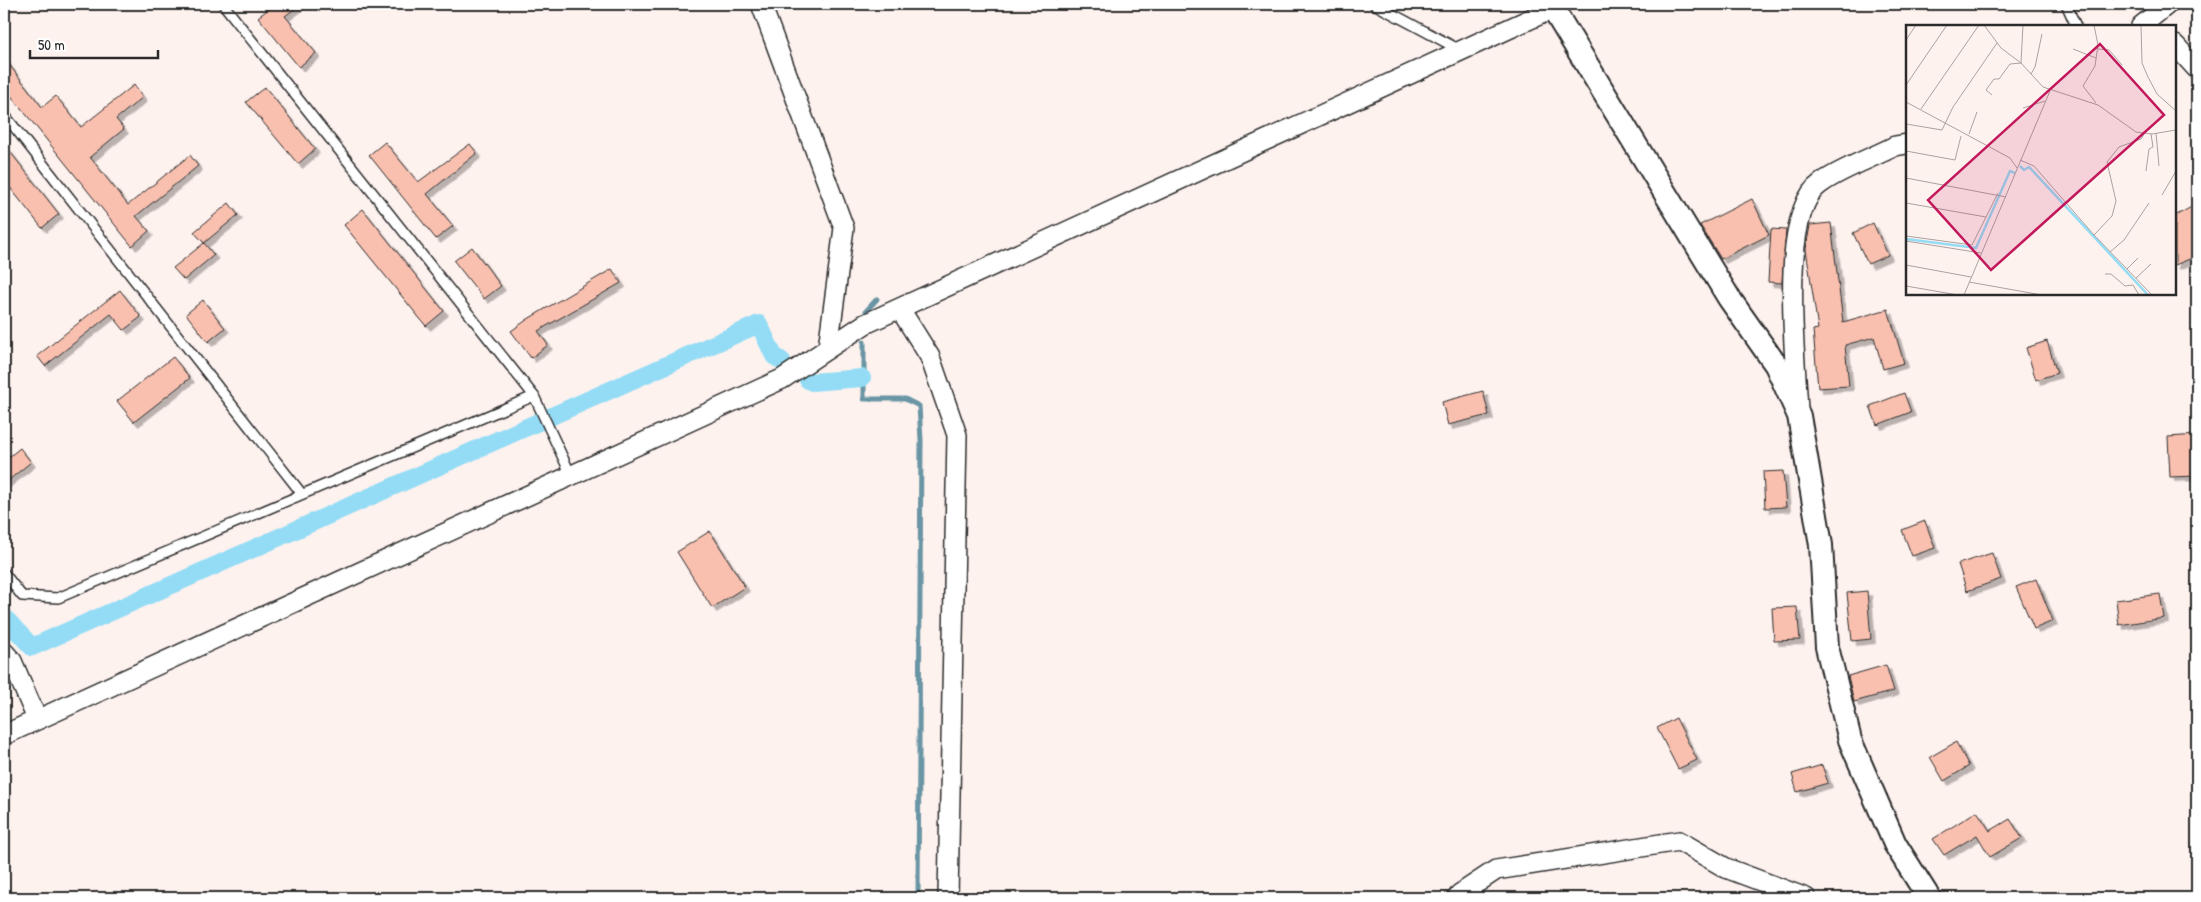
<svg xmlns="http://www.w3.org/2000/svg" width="2201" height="902" viewBox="0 0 2201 902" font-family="'Patrick Hand',sans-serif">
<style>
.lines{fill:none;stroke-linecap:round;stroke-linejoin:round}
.stream{stroke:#6a95a4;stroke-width:5}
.canal{stroke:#94dcf5;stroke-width:18}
.building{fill:#f9c0af;stroke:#2b2b2b;filter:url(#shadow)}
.service-casing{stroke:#2b2b2b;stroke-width:12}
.minor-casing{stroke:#2b2b2b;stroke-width:22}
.tertiary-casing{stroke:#2b2b2b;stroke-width:26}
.service{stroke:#fff;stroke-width:9}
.minor{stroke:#fff;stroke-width:19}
.tertiary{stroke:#fff;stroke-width:22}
.inset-river{fill:none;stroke:#94dcf5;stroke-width:2.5}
.inset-road{fill:none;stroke:#aaa2a1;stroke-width:1}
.view{fill:#c2185b;fill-opacity:0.15;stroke:#c2185b;stroke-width:2.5}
.inset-edge{fill:none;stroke:#2b2b2b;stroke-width:2.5}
</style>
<defs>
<filter id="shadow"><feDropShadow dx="4.5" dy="4.5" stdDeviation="0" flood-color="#0004"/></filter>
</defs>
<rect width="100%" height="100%" fill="#fef2ef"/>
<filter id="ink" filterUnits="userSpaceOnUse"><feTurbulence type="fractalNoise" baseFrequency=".02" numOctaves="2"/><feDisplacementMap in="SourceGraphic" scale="10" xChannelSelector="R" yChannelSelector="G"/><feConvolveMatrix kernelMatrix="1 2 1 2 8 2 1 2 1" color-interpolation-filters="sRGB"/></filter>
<g filter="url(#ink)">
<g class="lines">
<g class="stream">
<path d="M866,311L877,299"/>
<path d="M864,342V399H905L919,406L921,440L918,898"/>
</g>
<g class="canal">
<path d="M808,380L812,382L862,378"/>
<path d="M4,617L32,647L759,324L774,356L782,361"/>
</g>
</g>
<g class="building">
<path d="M275,4H301L285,16L316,53L299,67L258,17Z"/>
<path d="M4,58L42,107L56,96L81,127L134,85L143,97L116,119L124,129L90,157L128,205L190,155L198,166L136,216L149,231L132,246L4,87Z"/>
<path d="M265,87L315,149L298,164L246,102Z"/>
<path d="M385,142L418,182L470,144L477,153L427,194L453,226L436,239L369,155Z"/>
<path d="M4,144L59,214L42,228L4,180Z"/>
<path d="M1752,199L1769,235L1721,259L1700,225Z"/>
<path d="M229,203L238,215L204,243L194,232Z"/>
<path d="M2197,204V256L2175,265V216Z"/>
<path d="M363,209L444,311L426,326L344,225Z"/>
<path d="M1831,223L1843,322L1888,309L1904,363L1883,369L1874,337L1845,345L1849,386L1818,388L1813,330L1818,329L1806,249L1810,225Z"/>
<path d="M1873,223L1888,255L1868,264L1853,233Z"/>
<path d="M1771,229L1786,230L1782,283L1768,282Z"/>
<path d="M204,243L214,255L184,280L173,268Z"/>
<path d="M472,247L501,286L484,299L454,261Z"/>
<path d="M612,269L621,283L538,331L548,345L531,358L511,331L528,319Z"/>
<path d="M120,290L141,317L124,330L111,314L45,366L37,356Z"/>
<path d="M203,300L225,328L208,342L186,314Z"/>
<path d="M2047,341L2057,373L2036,380L2026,348Z"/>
<path d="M173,357L190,378L134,422L117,401Z"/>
<path d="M1483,391L1489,415L1448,425L1442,402Z"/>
<path d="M1904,393L1911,412L1877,425L1870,406Z"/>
<path d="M2197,435V476L2170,477L2168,437Z"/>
<path d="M20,448L31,462L4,484V461Z"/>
<path d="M1783,471L1786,507L1765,508L1763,472Z"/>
<path d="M1925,521L1935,548L1912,556L1902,530Z"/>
<path d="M710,531L745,587L712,608L677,552Z"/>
<path d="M1992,553L2001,579L1967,591L1958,564Z"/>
<path d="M2036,579L2053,621L2034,629L2016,587Z"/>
<path d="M1867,591L1871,639L1852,641L1847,593Z"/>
<path d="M2160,594L2164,618L2119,625L2116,600Z"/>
<path d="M1797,607L1800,640L1774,641L1772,608Z"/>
<path d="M1886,665L1894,691L1854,702L1848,676Z"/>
<path d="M1676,718L1697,760L1678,769L1657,728Z"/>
<path d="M1956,742L1969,766L1944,781L1930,757Z"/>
<path d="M1822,765L1828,783L1797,792L1792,774Z"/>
<path d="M1977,811L1990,831L2010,819L2022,838L1990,857L1977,835L1944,855L1933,839Z"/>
</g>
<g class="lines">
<g class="service-casing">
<g id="service">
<path d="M223,4L534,396L571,475"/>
<path d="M1374,4L1460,50"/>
<path d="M2066,4L2076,26"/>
<path d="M4,114L302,494"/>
<path d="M4,573L22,596L58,598L534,396"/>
</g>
</g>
<g class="minor-casing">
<g id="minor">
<path d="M761,4L844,228L828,348"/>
<path d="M2141,26L2168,4"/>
<path d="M2175,45L2197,69"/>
<path d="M900,309L930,357L957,435L948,898"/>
<path d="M1798,410C1796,362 1778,213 1820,184C1838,170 1874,157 1895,146L1907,144"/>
<path d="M4,652L12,661L37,719"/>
<path d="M4,735L782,379L865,324L1552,9"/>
<path d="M1457,898L1460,894L1496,870L1679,841L1726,868L1806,898"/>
</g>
</g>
<g class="tertiary-casing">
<path id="tertiary" d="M1550,4L1729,298L1776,365L1799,416L1821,545L1827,647L1850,740L1895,844L1929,898"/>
</g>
<use href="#service" class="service"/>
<use href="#minor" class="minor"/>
<use href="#tertiary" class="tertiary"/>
</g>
</g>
<g transform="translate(1906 25)">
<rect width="270" height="270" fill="#fef2ef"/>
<path class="inset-river" d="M114,141L118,145L123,142L125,144L242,270M0,214L70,223L104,146L109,148"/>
<path class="inset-road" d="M78,0L95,23L115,38L137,62L192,80L230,107L246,109L270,105M188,0L192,20L189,41L177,61L190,78M235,0L236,38L242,52L251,69L270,86M0,15L10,0M167,24L190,33M192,24L203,25L216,40M125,49L129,42L136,9M0,60L41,0M86,70L80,65L88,54H93L104,39L115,38L117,0M0,77L104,133L111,143M117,83L139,76M15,84L73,0M0,99L36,105L47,82L91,18M250,108L253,141M63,109L71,87M0,126L49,135L55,111M114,135L128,141L188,210L246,270M240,146L243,124L247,122L245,109M0,153L100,172M256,170L270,146M0,178L80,192M188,210L206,191L210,176L201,137L213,122L235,114L238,109M0,211L66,220L92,168M0,216L75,228M204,227L218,215L243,178M0,240L65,252M221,244L232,233M199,249H205L219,261L227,260L233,270M230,253L245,239M63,257L136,270M0,261L52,270M58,270L144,66"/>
<path class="view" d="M194,19L258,90L85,245L22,175Z"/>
<rect width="270" height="270" class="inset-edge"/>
</g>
<rect width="2201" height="902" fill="none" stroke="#fff" stroke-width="20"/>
<rect x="10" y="10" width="2181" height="882" fill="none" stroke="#2b2b2b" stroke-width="2" filter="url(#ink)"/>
<path d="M30 50v8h128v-8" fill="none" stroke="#2b2b2b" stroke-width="2.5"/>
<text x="38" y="50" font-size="15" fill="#2b2b2b" stroke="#ffffff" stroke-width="4" paint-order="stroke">50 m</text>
</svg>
